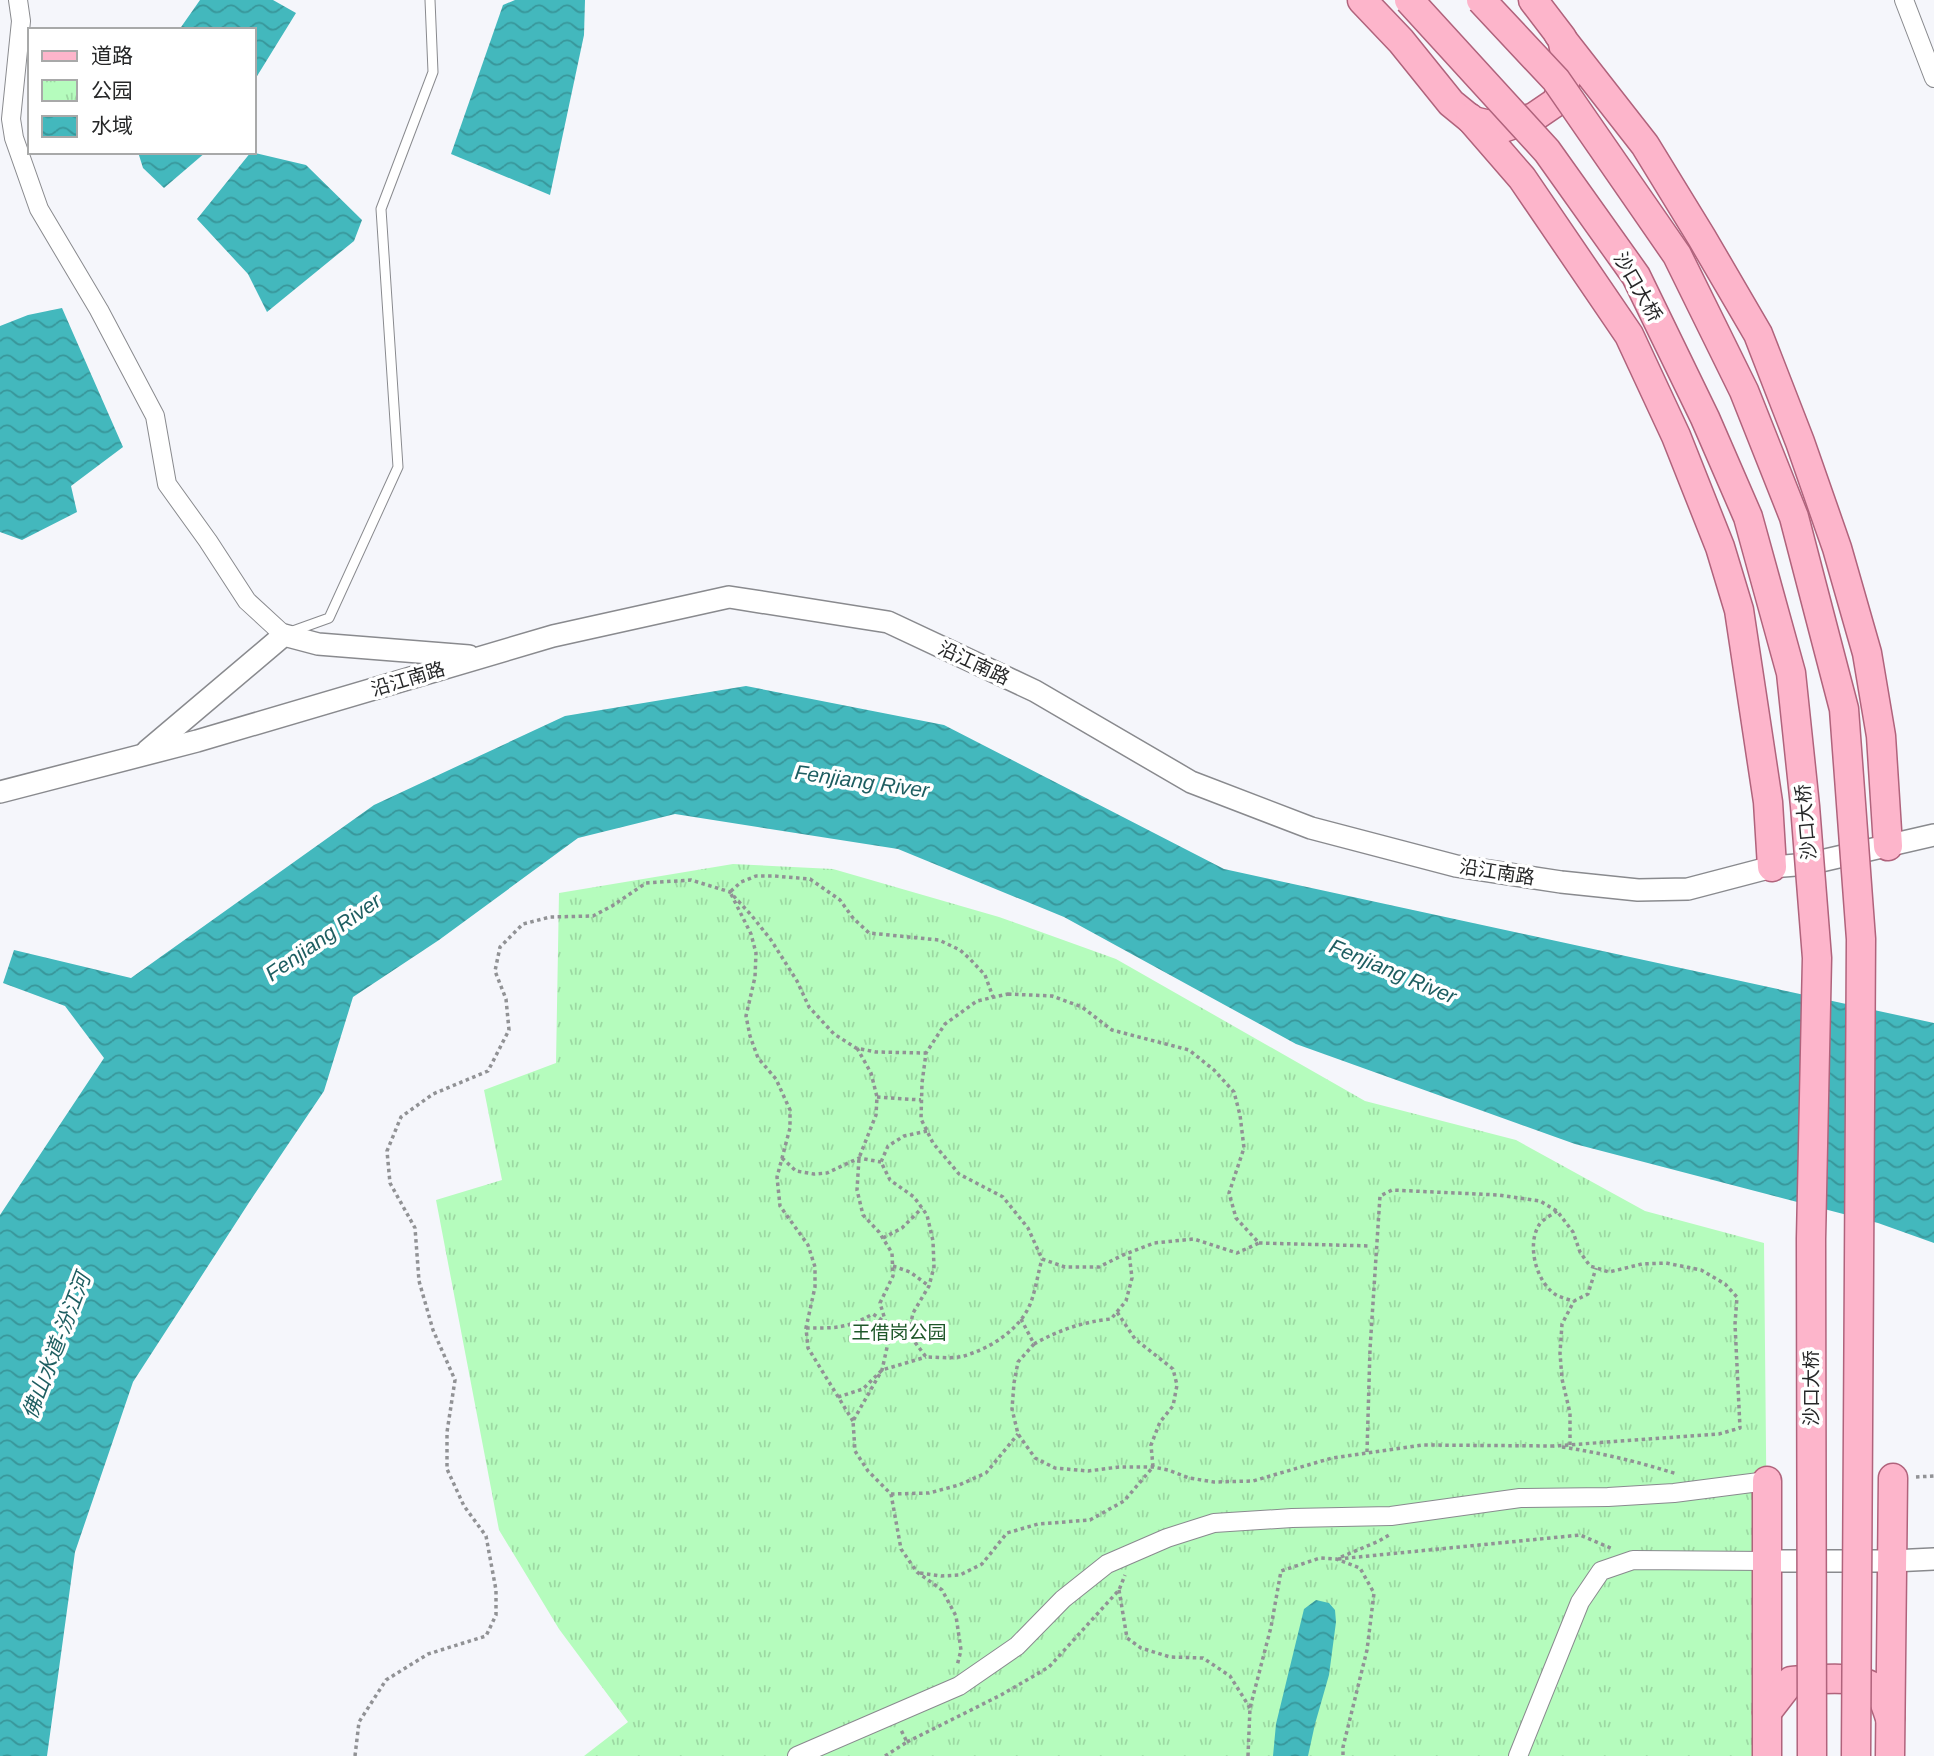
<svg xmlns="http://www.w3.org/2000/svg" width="1934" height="1756" viewBox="0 0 1934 1756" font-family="Helvetica,'Noto Sans SC',sans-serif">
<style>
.park{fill:url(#park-tufts)}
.water{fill:url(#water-waves)}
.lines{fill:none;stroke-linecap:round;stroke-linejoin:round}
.service-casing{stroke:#898a8e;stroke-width:11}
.minor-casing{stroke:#898a8e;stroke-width:20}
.tertiary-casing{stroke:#898a8e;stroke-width:24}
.primary-casing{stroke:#b0637c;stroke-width:31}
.path{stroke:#919295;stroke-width:3.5;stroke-dasharray:3.5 3.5;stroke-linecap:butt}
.service{stroke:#fff;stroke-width:9}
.minor{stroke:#fff;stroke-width:18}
.tertiary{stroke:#fff;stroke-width:21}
.primary{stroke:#fdb5cb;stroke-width:28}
.primary-bridge-casing{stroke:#b0637c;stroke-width:31;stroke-linecap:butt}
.primary-bridge{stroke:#fdb5cb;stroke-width:28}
.labels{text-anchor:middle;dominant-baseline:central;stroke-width:7;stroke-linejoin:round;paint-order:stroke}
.street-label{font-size:19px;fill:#262728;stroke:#fff}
.park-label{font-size:19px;fill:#1e572a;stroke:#fff}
.water-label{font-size:21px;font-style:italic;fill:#1e5e61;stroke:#fff}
</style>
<defs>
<pattern id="park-tufts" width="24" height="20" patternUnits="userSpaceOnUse" patternTransform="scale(1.75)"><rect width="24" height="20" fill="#b5fcbd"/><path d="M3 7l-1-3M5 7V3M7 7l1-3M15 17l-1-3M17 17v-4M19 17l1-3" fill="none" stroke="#9cd8a2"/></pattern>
<pattern id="water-waves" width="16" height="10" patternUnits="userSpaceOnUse" patternTransform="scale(1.75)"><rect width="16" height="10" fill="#43b8bd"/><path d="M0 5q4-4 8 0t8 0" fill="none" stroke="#38969a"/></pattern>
</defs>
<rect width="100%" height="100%" fill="#f5f6fb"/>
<path class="park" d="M733,864L833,869L999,917L1116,959L1365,1101L1516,1140L1645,1211L1764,1243L1769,1756H584L628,1722L559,1629L499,1530L436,1200L502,1180L484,1090L556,1063L559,893Z"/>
<g class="water">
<path d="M200,0H273L296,13L254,81V30H179Z"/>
<path d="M515,0H585L584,35L550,195L451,154L503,5Z"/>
<path d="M138,152H206L164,188L143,168Z"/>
<path d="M251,152L306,165L362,220L354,241L267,312L248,274L197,219Z"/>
<path d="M62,308L123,447L71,486L77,512L22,540L0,532V326L28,315Z"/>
<path d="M746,686L944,725L1224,869L1934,1023V1243L1878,1223L1575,1144L1296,1044L1064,917L898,849L675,814L578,838L439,940L353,997L324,1091L250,1201L133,1382L75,1552L47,1756H0V1215L104,1058L65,1006L3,983L14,950L131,978L374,805L565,716Z"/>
<path d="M1316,1600L1329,1603L1335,1610L1336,1622L1329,1675L1315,1724L1308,1756H1273L1276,1724L1304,1609Z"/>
</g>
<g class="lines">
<g class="service-casing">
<path id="service" d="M290,632L329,618L398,467L381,209L433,72L430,0"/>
</g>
<g class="minor-casing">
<g id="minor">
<path d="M18,0L21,21L11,119L14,138L39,209L99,310L155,416L167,484L208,541L247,601L284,635"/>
<path d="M1904,0L1934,78"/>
<path d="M797,1756L959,1686L1017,1646L1063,1599L1107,1564L1167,1538L1214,1523L1292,1518L1391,1516L1520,1498L1608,1497L1674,1493L1767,1481"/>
<path d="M1518,1756L1580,1602L1601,1571L1633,1560L1767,1561"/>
</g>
</g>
<g class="tertiary-casing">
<g id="tertiary">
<path d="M147,751L284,635L318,644L469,656"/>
<path d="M0,792L197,741L553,636L729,597L888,622L1035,691L1191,782L1311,828L1456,866L1561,882L1638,890L1688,889L1772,867L1808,864L1934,835"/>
<path d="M1767,1561H1892L1934,1559"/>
</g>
</g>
<g class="primary-casing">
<g id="primary">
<path d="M1362,0L1401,41L1451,103L1473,121L1503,128L1534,117L1556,102L1569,73L1562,38L1533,0"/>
<path d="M1559,35L1645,145L1702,238L1758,334L1800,442L1837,548L1867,653L1881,736L1888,846"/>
<path d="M1470,118L1522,178L1629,335L1676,436L1720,547L1739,610L1768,802L1772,867"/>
<path d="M1767,1481V1756"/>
<path d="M1767,1712L1791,1681C1816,1680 1861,1672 1879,1692C1884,1698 1887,1710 1890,1718"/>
<path d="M1890,1756L1893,1478"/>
</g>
</g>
<g class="path">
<path d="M1008,994L1052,996L1082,1007L1112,1030L1189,1050L1214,1070L1234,1092L1240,1115L1244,1148L1229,1193L1236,1218L1259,1243L1237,1253L1194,1239L1154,1243L1123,1255L1099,1267H1065L1042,1259L1028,1228L1003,1197L959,1174L933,1143L921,1119L922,1083L926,1053L945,1024L977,1001Z"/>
<path d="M857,1048L871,1073L877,1097L876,1115L859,1158L857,1190L863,1215L879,1232L892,1253L893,1276L880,1303L886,1323L888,1343L882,1370L853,1421L855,1451L868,1471L891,1494L901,1549L917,1572L942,1590L956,1616L961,1650L957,1666"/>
<path d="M877,1097L921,1100"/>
<path d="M927,1131L904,1136L888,1146L881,1162L890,1180L914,1197L927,1215L933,1241L934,1267L929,1286L913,1313L910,1327L914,1341L926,1357C938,1357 953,1359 964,1356C991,1348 1021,1329 1031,1302C1036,1288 1038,1273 1042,1259"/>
<path d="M782,1158L796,1171L814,1174L827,1173L859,1158L881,1162"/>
<path d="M1557,1211C1551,1215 1542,1220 1539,1225C1526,1246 1537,1285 1558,1296C1563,1298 1569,1300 1574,1301L1588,1294L1596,1268"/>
<path d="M883,1238L902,1228L922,1208"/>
<path d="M1259,1243L1371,1246"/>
<path d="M893,1266L910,1272L929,1286"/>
<path d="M1021,1319L1034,1344C1059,1330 1082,1322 1111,1319L1126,1301L1132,1278L1129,1253"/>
<path d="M806,1328C835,1328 846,1329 873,1314L886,1323L910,1327"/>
<path d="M1034,1344L1018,1362L1014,1383L1012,1409L1018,1434L1035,1458L1055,1468L1088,1471L1119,1467H1153L1168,1470L1189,1478L1214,1482L1253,1481L1332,1458L1422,1445L1555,1446"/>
<path d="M838,1397L863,1389L882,1370L926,1357"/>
<path d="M853,1421L808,1348L806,1328L815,1287V1267L808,1245L780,1206L777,1177L790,1128V1110L776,1079L758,1058L750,1036L746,1016L755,977L756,953L751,934L730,892L741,882L756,876H774L810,879L840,900L853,918L869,933L939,940L960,950L970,959L985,975L993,997"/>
<path d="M1570,1445V1413L1562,1379L1560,1353L1562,1324L1574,1301"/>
<path d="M1562,1447C1602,1453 1639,1462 1677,1474"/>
<path d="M1367,1452L1370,1349L1380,1196L1392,1190L1498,1195L1540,1201L1557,1211L1573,1232L1580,1252L1590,1266L1609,1272L1642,1264L1666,1263L1701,1270L1725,1284L1737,1297L1735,1324L1740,1428L1719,1434L1553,1446"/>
<path d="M1916,1477L1934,1476"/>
<path d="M891,1494L929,1493L959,1485L986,1473L1018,1434"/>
<path d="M1341,1557L1379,1541L1391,1534"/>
<path d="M1338,1559L1580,1535L1613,1549"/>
<path d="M920,1573L941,1576L960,1575L982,1564L1007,1533L1038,1524L1090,1520L1124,1501L1153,1467L1151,1445L1160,1422L1173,1406L1177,1385L1173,1369L1135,1339L1117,1312"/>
<path d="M1119,1590L1127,1638L1141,1648L1170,1657L1203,1658L1230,1676L1250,1708"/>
<path d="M907,1742L1001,1695L1049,1667L1119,1590L1125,1575"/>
<path d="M355,1756L359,1722L386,1680L428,1654L486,1636L496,1615V1590L486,1536L464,1506L447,1469V1432L455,1380L433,1330L419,1281L415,1228L390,1183L387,1151L401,1117L433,1094L488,1071L509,1030L506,999L495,971L500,947L523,924L550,917L593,916L612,906L646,883L691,880L730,892L752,916L771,940L797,981L809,1007L834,1034L856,1048L876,1052L926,1053"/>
<path d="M885,1756L907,1742L901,1730"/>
<path d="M1248,1756L1250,1708L1271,1627L1281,1571L1320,1558L1336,1559L1360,1568L1374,1593L1367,1650L1343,1747V1756"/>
</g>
<use href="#service" class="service"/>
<use href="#minor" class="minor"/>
<use href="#tertiary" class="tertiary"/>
<use href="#primary" class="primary"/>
<g class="primary-bridge-casing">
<g id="primary-bridge">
<path d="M1409,0L1547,151L1636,276L1705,418L1748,517L1791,673L1805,806L1817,958L1811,1239L1812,1756"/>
<path d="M1481,0L1556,80L1677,255L1744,391L1794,517L1844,709L1861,939L1856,1756"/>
</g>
</g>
<use href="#primary-bridge" class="primary-bridge"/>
</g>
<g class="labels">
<g class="street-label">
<text transform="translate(1638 287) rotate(60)">沙口大桥</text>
<text transform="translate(974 663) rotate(25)">沿江南路</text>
<text transform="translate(408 679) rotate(-17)">沿江南路</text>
<text transform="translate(1806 822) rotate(-95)">沙口大桥</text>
<text transform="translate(1497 872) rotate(9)">沿江南路</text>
<text transform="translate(1811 1388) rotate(-90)">沙口大桥</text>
</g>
<g class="park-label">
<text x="899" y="1332">王借岗公园</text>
</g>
<g class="water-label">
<text transform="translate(862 781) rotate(8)">Fenjiang River</text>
<text transform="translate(323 937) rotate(-35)">Fenjiang River</text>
<text transform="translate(1393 971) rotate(23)">Fenjiang River</text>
<text transform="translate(56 1346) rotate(-69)">佛山水道-汾江河</text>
</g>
</g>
<rect x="28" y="28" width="228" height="126" fill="#ffffff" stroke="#a8a9a9" stroke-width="2"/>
<rect x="42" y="51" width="35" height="10" fill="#fdb5cb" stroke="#a8a9a9" stroke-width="2"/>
<text x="91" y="63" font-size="21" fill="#262728">道路</text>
<rect x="42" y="80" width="35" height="21" fill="url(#park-tufts)" stroke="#a8a9a9" stroke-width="2"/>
<text x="91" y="98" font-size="21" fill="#262728">公园</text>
<rect x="42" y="116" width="35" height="21" fill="url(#water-waves)" stroke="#a8a9a9" stroke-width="2"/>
<text x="91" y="133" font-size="21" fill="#262728">水域</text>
</svg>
